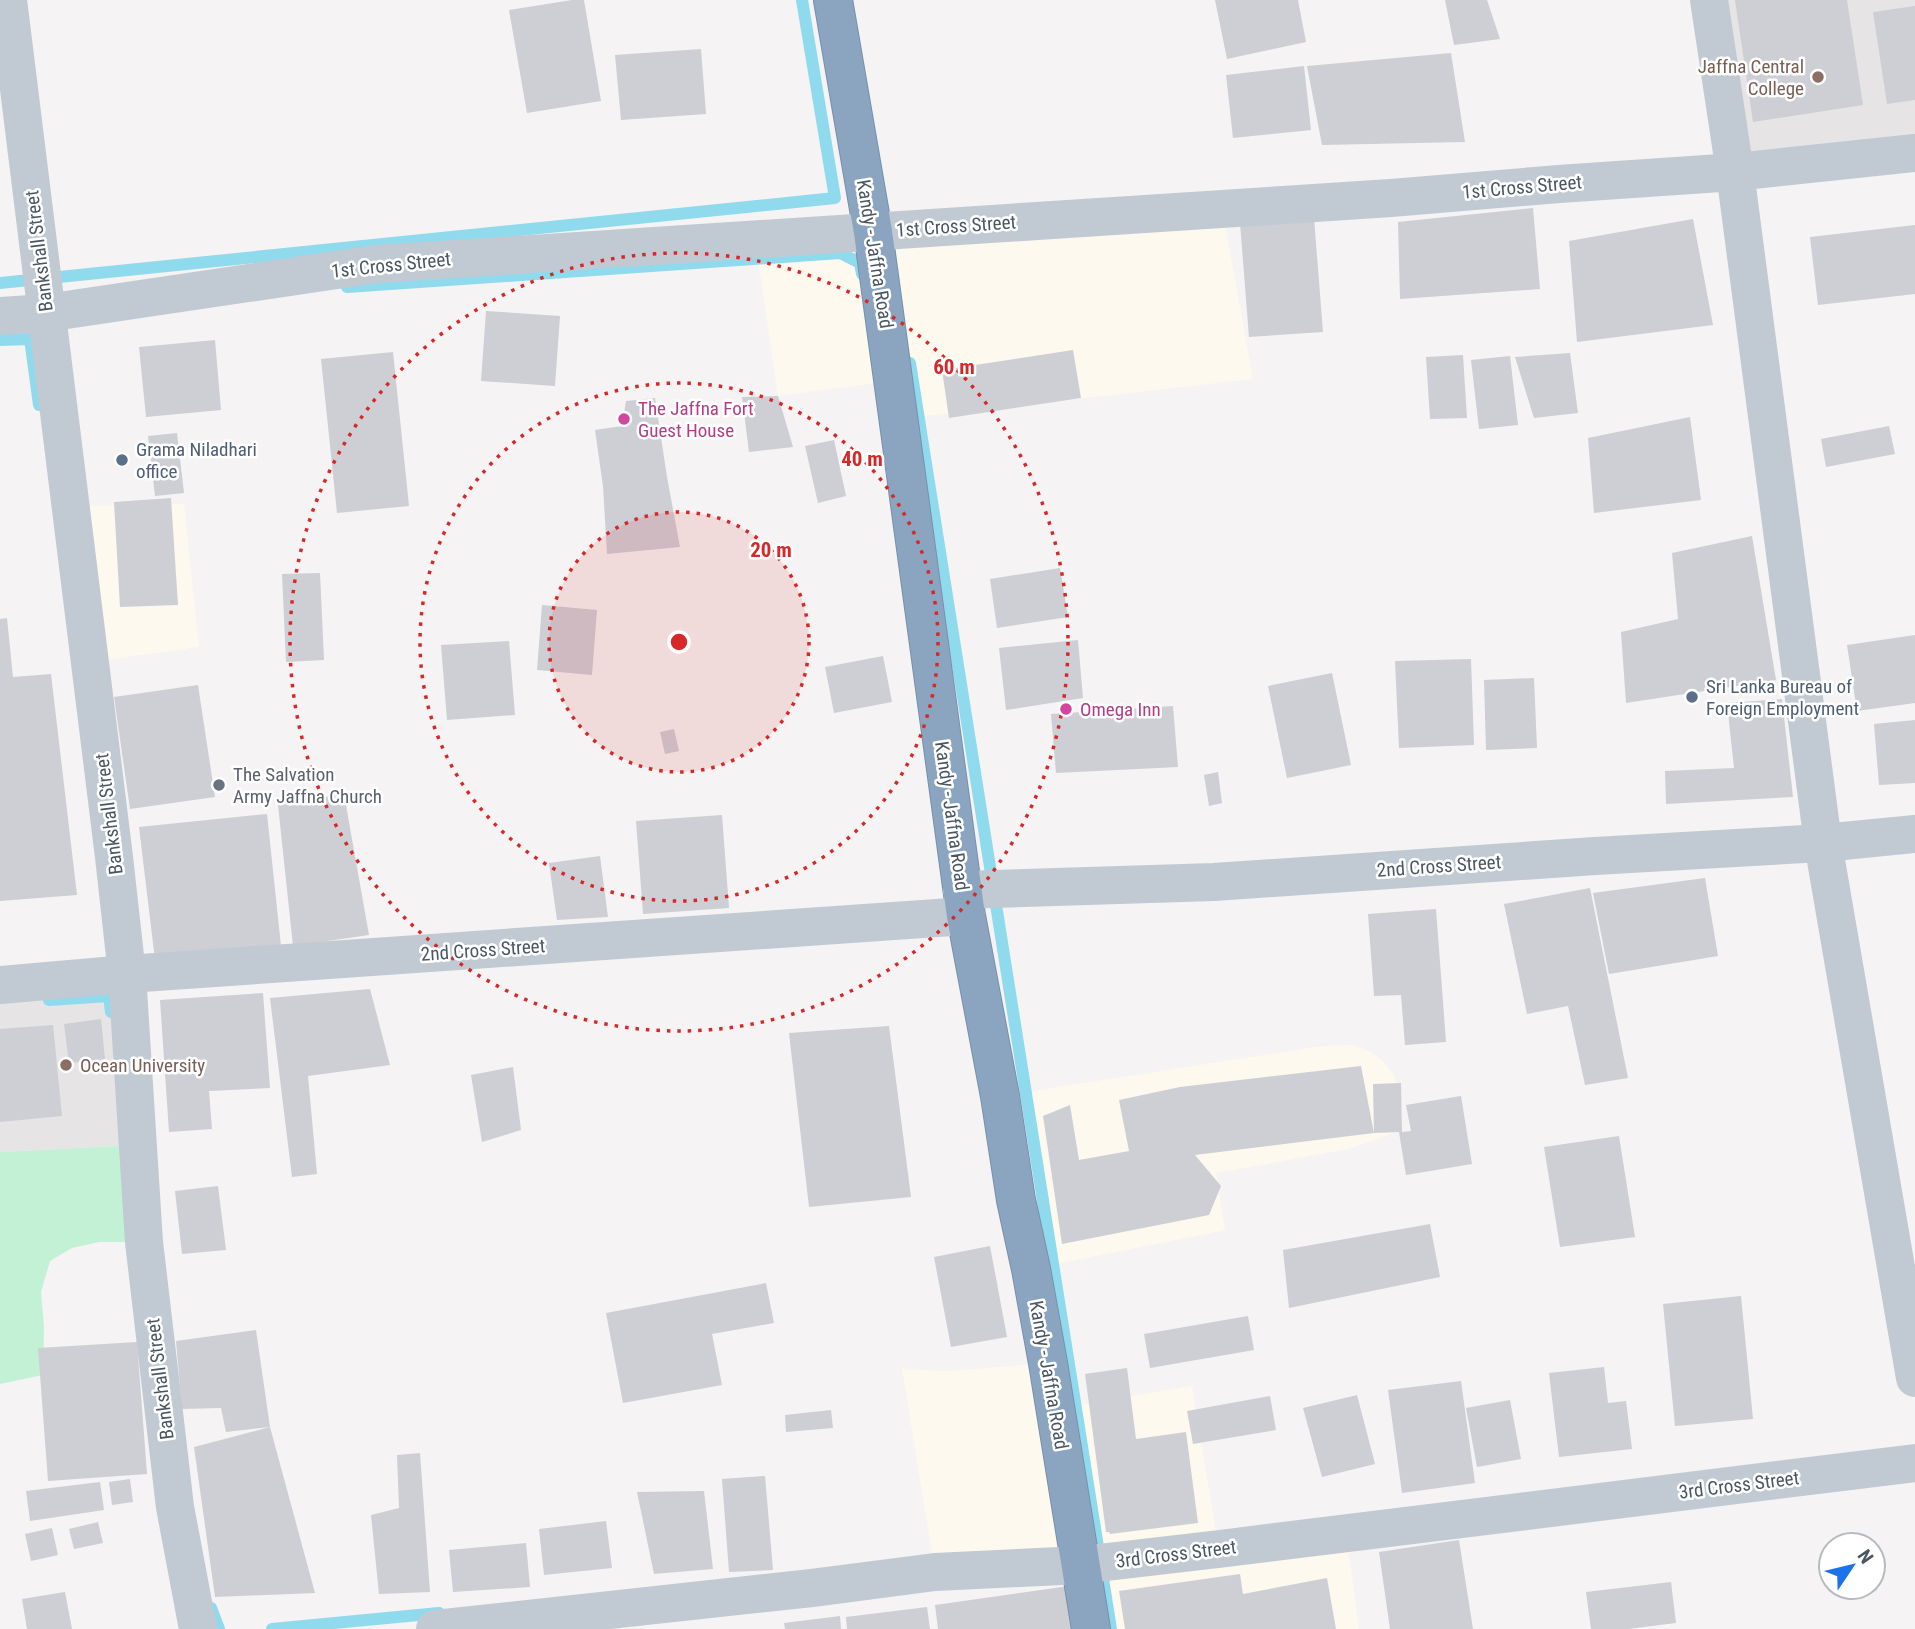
<svg xmlns="http://www.w3.org/2000/svg" width="1915" height="1629" viewBox="0 0 1915 1629" font-family="'Roboto Condensed',sans-serif">
<style>
.commercial{fill:#fdf9ef}
.education{fill:#e6e4e5}
.green{fill:#c3f1d5}
.lines{fill:none;stroke-linecap:round;stroke-linejoin:round}
.stream{stroke:#90daee;stroke-width:12}
.building{fill:#cdcfd5}
.highway-casing{stroke:#7690ad;stroke-width:40}
.minor{stroke:#c1cad2;stroke-width:38}
.highway{stroke:#8ba5c1;stroke-width:38}
.ring{fill:none;stroke:#d62828;stroke-width:3.5;stroke-dasharray:3.5 7}
.education-dot{fill:#8d6e63;stroke:#fff;stroke-width:2.5}
.hotel-dot{fill:#d1479c;stroke:#fff;stroke-width:2.5}
.service-dot{fill:#5c6f8a;stroke:#fff;stroke-width:2.5}
.worship-dot{fill:#6b7280;stroke:#fff;stroke-width:2.5}
.labels{text-anchor:middle;dominant-baseline:central;stroke-width:5;stroke-linejoin:round;paint-order:stroke}
.education-label{font-size:19px;fill:#785e54;stroke:#fff;text-anchor:end}
.street-label{font-size:19px;fill:#4a5661;stroke:#fff}
.hotel-label{font-size:19px;fill:#b23c85;stroke:#fff;text-anchor:start}
.service-label{font-size:19px;fill:#4e5e75;stroke:#fff;text-anchor:start}
.worship-label{font-size:19px;fill:#5b616d;stroke:#fff;text-anchor:start}
.centre{fill:#d62828;stroke:#fff;stroke-width:3.5}
.ring-label{font-size:21px;text-anchor:middle;font-weight:bold;fill:#d62828;stroke:#fff;stroke-width:5;stroke-linejoin:round;paint-order:stroke}
</style>
<rect width="100%" height="100%" fill="#f5f3f3"/>
<g class="commercial">
<path d="M1222,208L1253,379L898,419L893,381L778,396L755,239Z"/>
<path d="M184,504L199,647L90,662L70,506Z"/>
<path d="M1353,1045L1371,1052L1385,1063L1393,1074L1399,1089L1402,1107V1125L1396,1132L1349,1149L1216,1173L1225,1230L1031,1269L1000,1096L1322,1046Z"/>
<path d="M1048,1363L1056,1409L1192,1386L1219,1549L1346,1533L1359,1629H1091L1081,1565L935,1572L902,1369L947,1371Z"/>
</g>
<g class="education">
<path d="M1709,0H1915V153L1735,172Z"/>
<path d="M127,974L137,1145L0,1152V985Z"/>
</g>
<path class="green" d="M137,1145L144,1242H99L72,1248L50,1261L41,1292L44,1327L43,1375L0,1384V1152Z"/>
<g class="lines">
<g class="stream">
<path d="M0,283L835,198L802,0"/>
<path d="M347,287L840,253L860,263L862,274"/>
<path d="M0,340L30,339L39,405"/>
<path d="M910,363L1111,1629"/>
<path d="M49,1000L109,996L111,1012"/>
<path d="M211,1608L219,1629"/>
<path d="M272,1629L439,1613"/>
</g>
</g>
<g class="building">
<path d="M572,0H584L601,101L527,113L509,10Z"/>
<path d="M1215,0H1298L1306,42L1227,59Z"/>
<path d="M1445,0H1487L1500,39L1454,45Z"/>
<path d="M1735,0H1847L1863,105L1753,122Z"/>
<path d="M1915,6V100L1887,104L1873,12Z"/>
<path d="M701,49L706,114L621,120L615,55Z"/>
<path d="M1451,53L1465,142L1322,145L1307,66Z"/>
<path d="M1304,66L1311,130L1233,138L1226,75Z"/>
<path d="M1533,208L1540,289L1400,299L1398,222Z"/>
<path d="M1314,218L1323,332L1249,337L1240,223Z"/>
<path d="M1693,219L1713,325L1577,342L1569,241Z"/>
<path d="M1915,225V294L1818,305L1810,237Z"/>
<path d="M486,311L560,316L555,386L481,381Z"/>
<path d="M215,340L221,410L146,417L139,347Z"/>
<path d="M1073,350L1081,398L949,418L942,370Z"/>
<path d="M393,352L409,506L337,513L321,359Z"/>
<path d="M1570,353L1578,413L1534,418L1515,357Z"/>
<path d="M1463,355L1467,418L1430,419L1426,357Z"/>
<path d="M1510,356L1518,425L1479,429L1471,360Z"/>
<path d="M778,396L793,447L749,452L742,397Z"/>
<path d="M655,398L667,477L680,547L607,554L603,486L595,430L622,426L626,401Z"/>
<path d="M1690,417L1701,500L1594,513L1588,438Z"/>
<path d="M1889,426L1895,454L1826,467L1821,439Z"/>
<path d="M177,433L184,493L155,496L148,436Z"/>
<path d="M834,440L846,496L818,503L805,446Z"/>
<path d="M171,498L178,605L120,607L114,502Z"/>
<path d="M1752,536L1776,680L1626,703L1621,632L1678,619L1672,553Z"/>
<path d="M1060,568L1068,617L997,628L990,579Z"/>
<path d="M320,573L324,660L286,662L282,574Z"/>
<path d="M542,605L597,610L592,675L537,670Z"/>
<path d="M7,618L13,677L51,674L77,895L0,901V619Z"/>
<path d="M1915,635V703L1857,711L1847,645Z"/>
<path d="M1078,640L1083,698L1006,710L999,648Z"/>
<path d="M509,641L515,715L447,720L441,645Z"/>
<path d="M883,656L892,702L834,713L825,667Z"/>
<path d="M1471,659L1474,745L1399,748L1395,661Z"/>
<path d="M1332,673L1351,765L1287,778L1268,686Z"/>
<path d="M1534,678L1537,748L1486,750L1484,680Z"/>
<path d="M198,685L215,797L130,809L114,697Z"/>
<path d="M1782,699L1793,797L1666,804L1665,771L1734,768L1727,703Z"/>
<path d="M1173,706L1178,767L1056,773L1051,714Z"/>
<path d="M1915,720V783L1879,785L1874,724Z"/>
<path d="M674,729L679,751L665,754L660,732Z"/>
<path d="M1218,772L1222,803L1209,806L1204,775Z"/>
<path d="M344,794L369,935L293,946L278,805Z"/>
<path d="M267,814L281,946L155,960L139,827Z"/>
<path d="M722,815L729,908L643,914L636,821Z"/>
<path d="M600,856L608,917L557,920L549,863Z"/>
<path d="M1705,878L1718,956L1609,974L1593,893Z"/>
<path d="M1590,888L1628,1078L1585,1085L1568,1006L1527,1014L1504,904Z"/>
<path d="M1436,909L1446,1042L1405,1045L1401,995L1374,996L1368,914Z"/>
<path d="M370,989L390,1065L308,1076L317,1174L292,1177L270,998Z"/>
<path d="M263,993L270,1088L209,1091L212,1129L169,1132L160,1000Z"/>
<path d="M101,1019L105,1059L69,1063L64,1024Z"/>
<path d="M53,1025L62,1116L0,1122V1029Z"/>
<path d="M889,1026L911,1197L809,1207L789,1033Z"/>
<path d="M1361,1066L1374,1133L1195,1155L1221,1186L1209,1215L1062,1244L1043,1116L1070,1105L1079,1160L1129,1151L1119,1100L1180,1087Z"/>
<path d="M513,1067L521,1130L482,1142L471,1075Z"/>
<path d="M1401,1083L1402,1132L1411,1131L1406,1105L1461,1096L1472,1164L1406,1175L1399,1132L1374,1133L1373,1084Z"/>
<path d="M1619,1136L1635,1237L1560,1247L1544,1147Z"/>
<path d="M218,1186L226,1250L182,1254L175,1191Z"/>
<path d="M1430,1224L1440,1277L1289,1308L1283,1250Z"/>
<path d="M990,1246L1007,1337L951,1347L934,1257Z"/>
<path d="M766,1283L774,1323L712,1334L722,1385L623,1403L606,1313Z"/>
<path d="M1741,1296L1753,1419L1675,1426L1663,1304Z"/>
<path d="M1248,1316L1254,1350L1150,1368L1144,1334Z"/>
<path d="M256,1330L270,1427L226,1432L221,1408L182,1409L176,1341Z"/>
<path d="M137,1342L147,1474L48,1481L38,1348Z"/>
<path d="M1604,1367L1608,1403L1626,1401L1632,1449L1559,1457L1549,1373Z"/>
<path d="M1127,1368L1136,1439L1186,1432L1198,1523L1110,1534L1109,1532H1106L1085,1374Z"/>
<path d="M1461,1381L1475,1483L1402,1493L1388,1390Z"/>
<path d="M1357,1395L1375,1464L1322,1477L1303,1408Z"/>
<path d="M1270,1396L1276,1430L1193,1444L1187,1411Z"/>
<path d="M1510,1400L1521,1459L1477,1467L1466,1408Z"/>
<path d="M831,1410L833,1428L786,1432L785,1415Z"/>
<path d="M270,1427L315,1593L215,1597L194,1447Z"/>
<path d="M420,1453L430,1592L379,1594L371,1515L399,1508L397,1455Z"/>
<path d="M765,1476L773,1570L729,1572L722,1479Z"/>
<path d="M130,1479L133,1502L112,1505L109,1482Z"/>
<path d="M100,1482L104,1510L30,1521L26,1491Z"/>
<path d="M704,1491L713,1569L654,1574L637,1492Z"/>
<path d="M606,1521L612,1568L544,1575L539,1529Z"/>
<path d="M98,1522L103,1543L74,1549L69,1529Z"/>
<path d="M52,1528L58,1555L31,1561L25,1534Z"/>
<path d="M1459,1540L1473,1629H1390L1379,1552Z"/>
<path d="M526,1543L530,1587L453,1592L449,1550Z"/>
<path d="M1240,1574L1243,1594L1327,1578L1336,1629H1125L1119,1591Z"/>
<path d="M1671,1582L1676,1623L1628,1629H1591L1586,1592Z"/>
<path d="M1069,1586L1075,1629H938L935,1605Z"/>
<path d="M65,1592L72,1629H27L22,1599Z"/>
<path d="M927,1607L930,1629H847L846,1617Z"/>
<path d="M840,1616L841,1629H785L784,1623Z"/>
</g>
<g class="lines">
<g class="highway-casing">
<path id="highway" d="M833,0L873,232L966,916L1000,1096L1016,1200L1031,1269L1048,1363L1091,1629"/>
</g>
<g class="minor">
<path d="M8,0L114,857L127,974L144,1242L175,1507L198,1629"/>
<path d="M1709,0L1735,172L1823,843L1915,1378"/>
<path d="M0,316L46,313L377,264L1391,198L1559,184L1735,172L1915,153"/>
<path d="M962,890L1214,882L1595,856L1823,843L1915,834"/>
<path d="M0,985L127,974L966,916"/>
<path d="M435,1629L812,1588L935,1572L1081,1565L1219,1549L1915,1463"/>
</g>
<use href="#highway" class="highway"/>
</g>
<circle cx="679" cy="642" r="130" fill="#d62828" fill-opacity=".12"/>
<g class="ring">
<circle cx="679" cy="642" r="130"/>
<circle cx="679" cy="642" r="259"/>
<circle cx="679" cy="642" r="389"/>
</g>
<g class="education-dot">
<circle cx="1818" cy="77" r="7"/>
<circle cx="66" cy="1065" r="7"/>
</g>
<g class="hotel-dot">
<circle cx="624" cy="419" r="7"/>
<circle cx="1066" cy="709" r="7"/>
</g>
<g class="service-dot">
<circle cx="122" cy="460" r="7"/>
<circle cx="1692" cy="697" r="7"/>
</g>
<circle class="worship-dot" cx="219" cy="785" r="7"/>
<g class="labels">
<g class="education-label">
<text x="1804" y="66">Jaffna Central<tspan x="1804" dy="22">College</tspan></text>
<text x="80" y="1065" text-anchor="start">Ocean University</text>
</g>
<g class="street-label">
<text transform="translate(1522 187) rotate(-5)">1st Cross Street</text>
<text transform="translate(956 226) rotate(-4)">1st Cross Street</text>
<text transform="translate(39 251) rotate(-97)">Bankshall Street</text>
<text transform="translate(875 254) rotate(81)">Kandy - Jaffna Road</text>
<text transform="translate(391 265) rotate(-6)">1st Cross Street</text>
<text transform="translate(109 814) rotate(-97)">Bankshall Street</text>
<text transform="translate(952 816) rotate(82)">Kandy - Jaffna Road</text>
<text transform="translate(1439 866) rotate(-4)">2nd Cross Street</text>
<text transform="translate(483 950) rotate(-4)">2nd Cross Street</text>
<text transform="translate(1049 1375) rotate(80)">Kandy - Jaffna Road</text>
<text transform="translate(160 1379) rotate(-97)">Bankshall Street</text>
<text transform="translate(1739 1485) rotate(-7)">3rd Cross Street</text>
<text transform="translate(1176 1554) rotate(-7)">3rd Cross Street</text>
</g>
<g class="hotel-label">
<text x="638" y="408">The Jaffna Fort<tspan x="638" dy="22">Guest House</tspan></text>
<text x="1080" y="709">Omega Inn</text>
</g>
<g class="service-label">
<text x="136" y="449">Grama Niladhari<tspan x="136" dy="22">office</tspan></text>
<text x="1706" y="686">Sri Lanka Bureau of<tspan x="1706" dy="22">Foreign Employment</tspan></text>
</g>
<g class="worship-label">
<text x="233" y="774">The Salvation<tspan x="233" dy="22">Army Jaffna Church</tspan></text>
</g>
</g>
<circle cx="679" cy="642" r="10" class="centre"/>
<g class="ring-label">
<text x="954" y="374">60 m</text>
<text x="862" y="466">40 m</text>
<text x="771" y="557">20 m</text>
</g>
<g transform="translate(1852 1566) rotate(55)"><circle r="33" fill="#ffffff" stroke="#b7bbc0" stroke-width="2"/>
<path d="M0-5L12 26L0 18L-12 26Z" fill="#1a73e8"/>
<text y="-10" font-size="19" font-weight="bold" text-anchor="middle" fill="#4a5661">N</text>
</g>
</svg>
